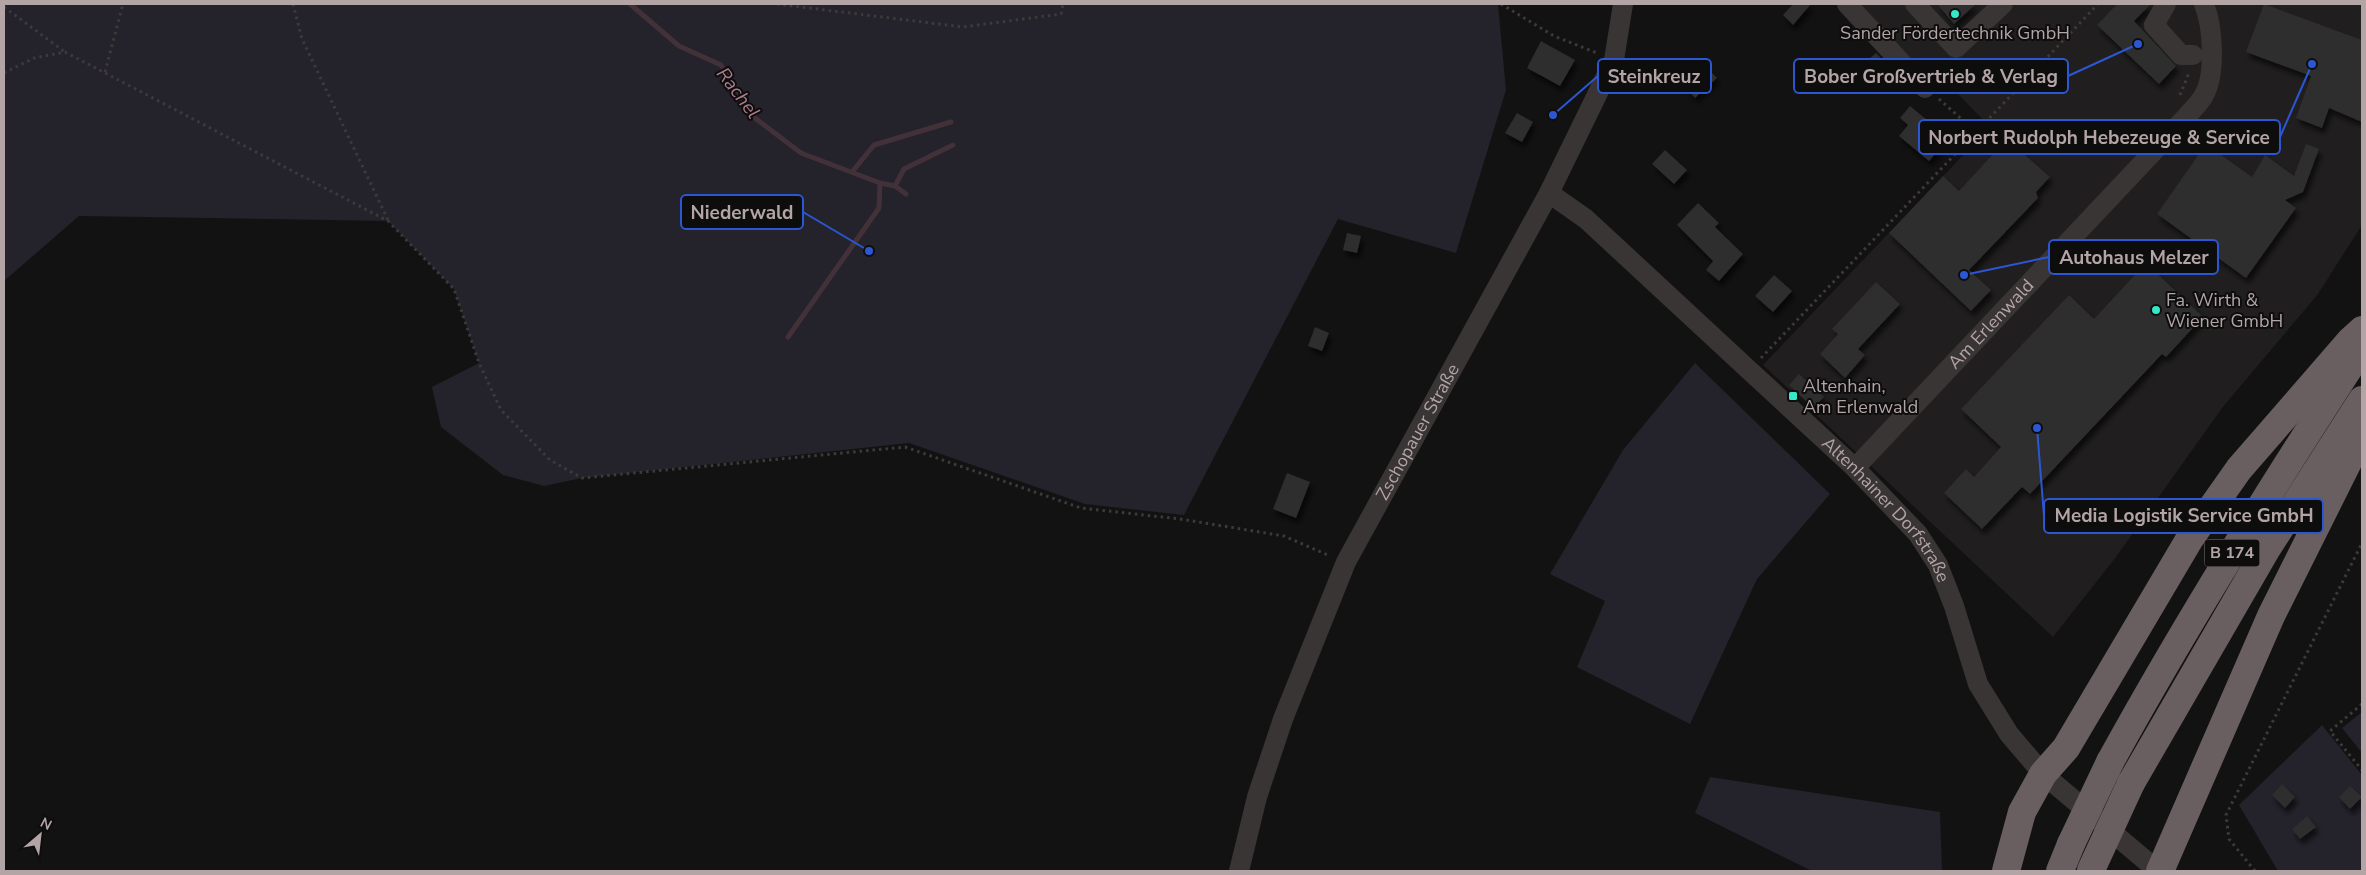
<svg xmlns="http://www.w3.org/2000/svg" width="2366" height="875" viewBox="0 0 2366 875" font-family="'Nunito Sans',sans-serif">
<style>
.built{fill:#201e1e}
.green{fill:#24222a}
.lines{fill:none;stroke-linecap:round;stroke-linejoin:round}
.stream{stroke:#423138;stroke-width:5}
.building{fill:#2f2d2d;filter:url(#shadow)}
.path{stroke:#3f393a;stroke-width:3;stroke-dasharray:2.5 4;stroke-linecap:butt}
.minor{stroke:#3a3535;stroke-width:20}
.highway{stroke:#695f60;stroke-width:28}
.highway-bridge{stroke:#695f60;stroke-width:28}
.poi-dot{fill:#35e8c8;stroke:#0e0d0d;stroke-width:2}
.labels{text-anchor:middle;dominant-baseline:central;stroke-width:4;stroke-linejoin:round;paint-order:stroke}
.shield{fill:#0e0d0d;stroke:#827778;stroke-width:1}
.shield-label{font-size:16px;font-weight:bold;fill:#b3a4a6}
.poi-label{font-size:18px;fill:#b3a4a6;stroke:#0e0d0d;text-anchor:start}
.street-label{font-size:18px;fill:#b3a4a6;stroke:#0e0d0d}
.water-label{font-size:19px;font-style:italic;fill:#ad7c8e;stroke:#0e0d0d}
.leader{fill:none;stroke:#2c57d3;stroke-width:2}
.callout-dot{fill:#2c57d3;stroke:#0e0d0d;stroke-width:2}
.callout{fill:#0e0d0d;stroke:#2c57d3;stroke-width:2}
.callout-label{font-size:19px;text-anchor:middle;font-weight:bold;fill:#b3a4a6}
</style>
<defs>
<filter id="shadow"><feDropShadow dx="3" dy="5.5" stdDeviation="2.5" flood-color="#0009"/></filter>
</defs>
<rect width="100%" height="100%" fill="#131212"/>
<path class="built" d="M1860,4H2362V225L2318,294L2222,408L2116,557L2053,637L1763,365L1990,127L1928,63L1921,70Z"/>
<g class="green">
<path d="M4,4H1498L1506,90L1456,253L1338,219L1184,515L1085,504L909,443L582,478L544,486L503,475L441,427L432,387L479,363L454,289L388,221L79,216L4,281Z"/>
<path d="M1695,363L1830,494L1757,579L1690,724L1577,667L1605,601L1550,574L1623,450Z"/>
<path d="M2362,712V753L2342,728Z"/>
<path d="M2322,725L2362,775V871H2278L2239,805Z"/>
<path d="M1710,777L1940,812L1942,871H1812L1695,813Z"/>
</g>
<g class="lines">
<g class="stream">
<path d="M630,4L679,46L721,65L755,118L801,153L880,183L895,186L906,194"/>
<path d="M852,172L874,145L951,122"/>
<path d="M895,186L904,169L953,145"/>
<path d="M788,337L879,208L880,183"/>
</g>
</g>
<g class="building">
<path d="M1793,4H1811L1793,25L1783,15Z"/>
<path d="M1937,4H1976L1954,24Z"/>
<path d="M2117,4H2151L2134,21L2176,66L2159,84L2097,25Z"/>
<path d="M2264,4L2362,40V122L2329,108L2322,128L2296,118L2311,76L2246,52Z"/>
<path d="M1541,41L1575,60L1560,86L1527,68Z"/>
<path d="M1876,53L1892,69L1885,76L1869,59Z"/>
<path d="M1698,58L1717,78L1695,98L1677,78Z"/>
<path d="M1910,106L1949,138L1929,161L1899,136L1908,125L1900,118Z"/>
<path d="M1517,113L1533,122L1522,142L1505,133Z"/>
<path d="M2007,139L2050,177L2036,192L2038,198L1969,270L1991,290L1971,311L1889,233L1943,176L1959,191Z"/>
<path d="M2206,144L2252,177L2265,155L2294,176L2306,144L2319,149L2303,192L2285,200L2296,208L2246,278L2157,214Z"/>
<path d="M1665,150L1687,170L1674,184L1652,164Z"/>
<path d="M1698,203L1719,223L1715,227L1743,254L1719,281L1706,270L1713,261L1677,225Z"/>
<path d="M1347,233L1361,236L1357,253L1343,250Z"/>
<path d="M2146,263L2203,317L2166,357L2162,354L2030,494L2022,487L1982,529L1944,493L1966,469L1974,477L2001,447L1961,409L2069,295L2094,319Z"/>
<path d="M1774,275L1792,291L1773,312L1755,296Z"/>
<path d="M1876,282L1900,304L1858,349L1865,355L1845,378L1820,354L1838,334L1832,329Z"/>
<path d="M1315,327L1329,333L1322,351L1308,346Z"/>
<path d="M1799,374L1824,397L1813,408L1789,385Z"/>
<path d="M1287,473L1310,482L1296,518L1273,509Z"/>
<path d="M2282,784L2295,797L2285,808L2272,795Z"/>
<path d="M2350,786L2362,797L2350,809L2339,797Z"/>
<path d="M2307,816L2316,827L2300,839L2292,829Z"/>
</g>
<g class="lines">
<g class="path">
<path d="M293,4L302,39L388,220"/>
<path d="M777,4L963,27L1061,14L1063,4"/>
<path d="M1501,4L1554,36L1597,53"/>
<path d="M4,7L65,52"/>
<path d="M105,72L123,4"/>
<path d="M4,73L34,58L65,52L388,221L454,289L479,363L501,410L550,460L582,478L905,447L1081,508L1180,519L1284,536L1330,556"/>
<path d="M2180,95L2189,73"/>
<path d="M1939,99L1976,132"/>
<path d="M1761,358L2098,4"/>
<path d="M2362,704L2330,731L2362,770"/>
<path d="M2255,871L2229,839L2226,815L2362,543"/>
</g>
<g class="minor">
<path d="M1847,4L1925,88"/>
<path d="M1915,4L1956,48L2003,4"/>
<path d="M2166,4L2154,25L2181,55H2193"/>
<path id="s1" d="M1549,193L1586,219L1750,371L1855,468L1918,534L1938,565L1954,606L1978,684L2009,734L2043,774L2158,871"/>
<path id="s2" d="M1855,468L2187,116C2192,110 2200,103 2204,95C2216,74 2213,26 2204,4"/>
<path id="s3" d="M1239,871L1257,797L1283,719L1346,562L1549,193L1614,60L1623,4"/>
</g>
<g class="highway">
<path d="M2110,762C2188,620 2274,484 2362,348"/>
<path d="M2131,783L2266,550L2362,400"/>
<path d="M2006,871L2022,812L2043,774L2066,748L2189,540L2239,469L2351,340L2362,330"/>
<path d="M2060,871L2071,844"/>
<path d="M2160,871L2271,616L2362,434"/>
</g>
<g class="highway-bridge">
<path d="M2071,844L2110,762"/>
<path d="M2091,870L2131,783"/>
</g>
</g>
<g class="poi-dot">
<circle cx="1955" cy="14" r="5"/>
<circle cx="2156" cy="310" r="5"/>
<rect x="1788" y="391" width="10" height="10" rx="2.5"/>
</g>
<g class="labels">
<rect class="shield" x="2204.5" y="539.5" width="55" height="27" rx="4"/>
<g class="shield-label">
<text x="2232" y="553">B 174</text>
</g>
<g class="poi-label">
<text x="1955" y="33" text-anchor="middle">Sander Fördertechnik GmbH</text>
<text x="2166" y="300">Fa. Wirth &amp;<tspan x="2166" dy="21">Wiener GmbH</tspan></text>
<text x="1803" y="386">Altenhain,<tspan x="1803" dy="21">Am Erlenwald</tspan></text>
</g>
<g class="street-label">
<text stroke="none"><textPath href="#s2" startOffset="198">Am Erlenwald</textPath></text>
<text stroke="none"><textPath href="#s3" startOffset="476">Zschopauer Straße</textPath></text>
<text stroke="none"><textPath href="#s1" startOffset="464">Altenhainer Dorfstraße</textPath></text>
</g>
<g class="water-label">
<text transform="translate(738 93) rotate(53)">Rachel</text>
</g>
</g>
<path class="leader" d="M1553 115L1598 76M2138 44L2068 76M2312 64L2280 137M869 251L803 212M1964 275L2049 257M2037 428L2044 516"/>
<g class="callout-dot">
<circle cx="1553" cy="115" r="5"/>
<circle cx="2138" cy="44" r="5"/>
<circle cx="2312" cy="64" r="5"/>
<circle cx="869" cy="251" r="5"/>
<circle cx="1964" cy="275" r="5"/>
<circle cx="2037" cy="428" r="5"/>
</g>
<g class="callout">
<rect x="1598" y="59" width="113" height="34" rx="5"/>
<rect x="1794" y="59" width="274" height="34" rx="5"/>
<rect x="1919" y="120" width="361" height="34" rx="5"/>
<rect x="681" y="195" width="122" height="34" rx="5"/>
<rect x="2049" y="240" width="169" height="34" rx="5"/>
<rect x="2044" y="499" width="279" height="34" rx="5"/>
</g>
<g class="callout-label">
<text x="1654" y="83">Steinkreuz</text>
<text x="1931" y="83">Bober Großvertrieb &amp; Verlag</text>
<text x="2099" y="144">Norbert Rudolph Hebezeuge &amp; Service</text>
<text x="742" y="219">Niederwald</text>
<text x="2134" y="264">Autohaus Melzer</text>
<text x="2184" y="522">Media Logistik Service GmbH</text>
</g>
<rect width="2366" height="875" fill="none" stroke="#b3a4a6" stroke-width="10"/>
<g transform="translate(40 835) rotate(28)" stroke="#0e0d0d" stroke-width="4" paint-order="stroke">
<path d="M0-4L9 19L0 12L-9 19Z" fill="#b3a4a6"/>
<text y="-8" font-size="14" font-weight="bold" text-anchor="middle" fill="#b3a4a6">N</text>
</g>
</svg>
